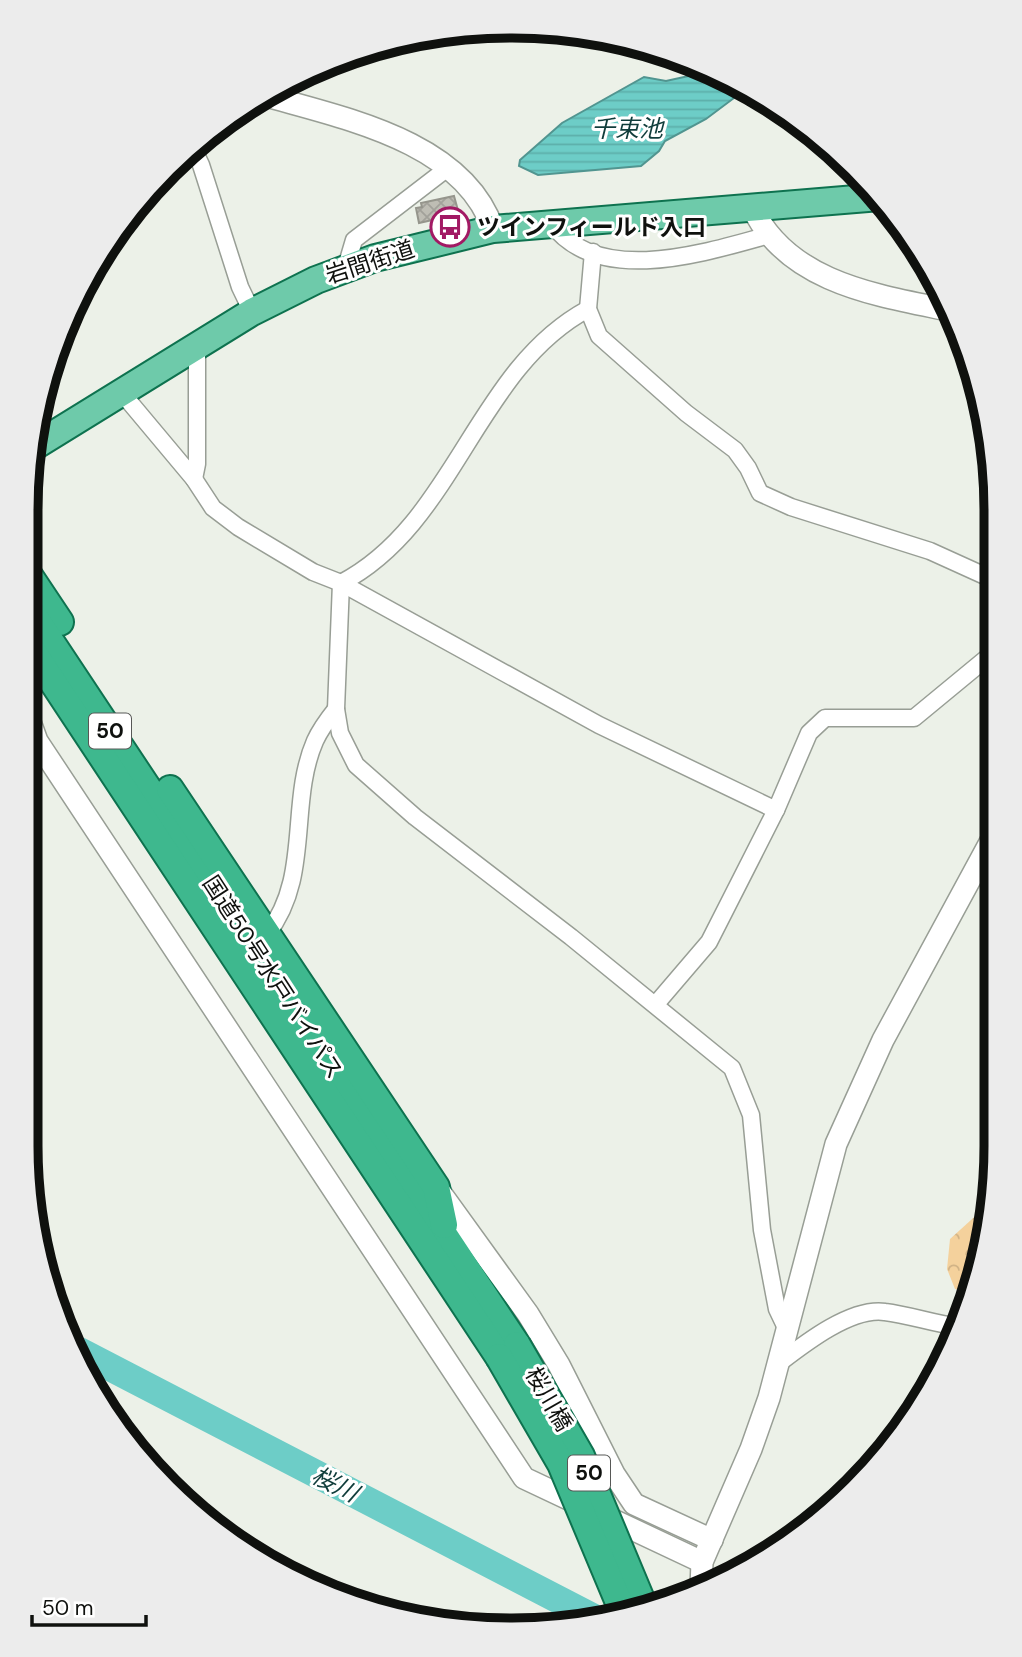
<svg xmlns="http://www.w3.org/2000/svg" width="1022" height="1657" viewBox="0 0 1022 1657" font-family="'DM Sans','Noto Sans JP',sans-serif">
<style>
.forest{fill:url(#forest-crowns)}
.water{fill:url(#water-rules);stroke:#519590;stroke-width:2}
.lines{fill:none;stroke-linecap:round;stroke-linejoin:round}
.river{stroke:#6dcdc7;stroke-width:28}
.building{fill:url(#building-cross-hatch);stroke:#95958c;stroke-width:2}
.minor-casing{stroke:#989e95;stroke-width:19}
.tertiary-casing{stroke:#989e95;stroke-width:24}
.primary-casing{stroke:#0e724f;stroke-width:30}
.trunk-casing{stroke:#0e724f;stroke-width:30}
.minor{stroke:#fff;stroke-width:16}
.tertiary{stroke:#fff;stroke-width:21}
.primary{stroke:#6ecaaa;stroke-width:26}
.trunk{stroke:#3eb88e;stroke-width:26}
.trunk-bridge-casing{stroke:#0e724f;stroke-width:30;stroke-linecap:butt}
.trunk-bridge{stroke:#3eb88e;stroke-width:26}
.labels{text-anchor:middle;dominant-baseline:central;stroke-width:6;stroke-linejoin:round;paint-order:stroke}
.shield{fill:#fff;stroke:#575856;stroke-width:2}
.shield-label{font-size:21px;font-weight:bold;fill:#0f110e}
.poi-label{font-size:23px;font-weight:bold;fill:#0f110e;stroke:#fff;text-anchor:start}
.street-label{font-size:23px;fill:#0f110e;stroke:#fff}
.water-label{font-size:24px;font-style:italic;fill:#103d3b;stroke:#fff}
.rim{fill:none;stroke:#0f110e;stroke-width:9}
</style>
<defs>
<pattern id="forest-crowns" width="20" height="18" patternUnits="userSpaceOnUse" patternTransform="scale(1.75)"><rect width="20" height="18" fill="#f4d19c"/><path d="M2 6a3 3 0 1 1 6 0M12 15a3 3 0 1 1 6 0" fill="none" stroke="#d0b285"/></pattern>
<pattern id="water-rules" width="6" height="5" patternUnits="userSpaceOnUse" patternTransform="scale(1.75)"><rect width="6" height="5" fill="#6dcdc7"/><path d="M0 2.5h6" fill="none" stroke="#5dafaa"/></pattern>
<pattern id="building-cross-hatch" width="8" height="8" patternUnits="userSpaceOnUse" patternTransform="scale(1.75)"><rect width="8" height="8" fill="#bebdb4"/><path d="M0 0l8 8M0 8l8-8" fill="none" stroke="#a2a19a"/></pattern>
</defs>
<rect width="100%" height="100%" fill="#ecf1e8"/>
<path class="forest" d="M992,1201L969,1292L955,1289L947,1269L950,1239Z"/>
<path class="water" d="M711,71L746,89L706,119L665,141L659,151L641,166L538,175L519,166L520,160L562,123L644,77L666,81Z"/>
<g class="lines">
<path class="river" d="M79,1351L592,1617"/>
</g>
<path class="building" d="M454,196L459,214L419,223L416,208L422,207L421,203Z"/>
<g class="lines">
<g class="minor-casing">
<g id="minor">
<path d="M192,146L201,165L240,287L252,312"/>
<path d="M551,223C598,288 707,252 769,235"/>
<path d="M593,252L588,309L599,336L686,413L735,450L748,468L760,493L791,507L930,551L994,580"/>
<path d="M346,267L354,240L449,167"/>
<path d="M122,393L194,479L213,508L238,527L313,572L341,583L599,725L776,810"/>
<path d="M194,479L197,464V346"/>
<path d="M341,583L336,709L340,733L356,765L415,817L571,937L732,1068L751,1115L762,1230L777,1309L787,1330"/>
<path d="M341,583C456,523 475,370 588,309"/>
<path d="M267,934C312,877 288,803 315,741C320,730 328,719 336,709"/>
<path d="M656,1004L709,942L776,810L809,733L825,718H914L994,652"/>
<path d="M778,1364C804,1344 851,1307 885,1312C910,1315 934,1324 960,1327"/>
</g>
</g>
<g class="tertiary-casing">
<g id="tertiary">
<path d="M263,95C343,118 463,141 493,229"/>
<path d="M752,207C787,282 875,295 948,310"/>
<path d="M29,719L37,741L524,1478L702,1562"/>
<path d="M437,1188L528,1314L559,1365L614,1474L634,1504L712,1540"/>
<path d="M701,1588L702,1562L751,1449L769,1398L836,1144L883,1040L993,837"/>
</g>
</g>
<g class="primary-casing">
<path id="primary" d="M30,449L252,312L316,280L375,258L493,229L880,197"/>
</g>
<g class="trunk-casing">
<g id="trunk">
<path d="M30,577L60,622"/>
<path d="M29,609L517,1345"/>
<path d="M29,646L499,1357"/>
<path d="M170,789L436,1187L444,1225"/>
</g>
</g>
<use href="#minor" class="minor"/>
<use href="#tertiary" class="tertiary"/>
<use href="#primary" class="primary"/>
<use href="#trunk" class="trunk"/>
<g class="trunk-bridge-casing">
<g id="trunk-bridge">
<path d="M517,1345L581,1456L645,1609"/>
<path d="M499,1357L561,1464L623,1612"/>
</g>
</g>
<use href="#trunk-bridge" class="trunk-bridge"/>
</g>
<defs>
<g id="bus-ring" transform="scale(2.0125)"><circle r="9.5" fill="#fff" stroke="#a21964" stroke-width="1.5"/><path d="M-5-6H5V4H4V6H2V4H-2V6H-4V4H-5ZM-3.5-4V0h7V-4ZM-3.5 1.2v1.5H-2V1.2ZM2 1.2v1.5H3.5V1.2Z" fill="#a21964"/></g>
</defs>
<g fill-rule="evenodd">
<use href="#bus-ring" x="450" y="227"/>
</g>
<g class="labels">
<g class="shield">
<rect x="89" y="713.5" width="42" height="35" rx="5"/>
<rect x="568" y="1455.5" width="42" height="35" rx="5"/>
</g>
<g class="shield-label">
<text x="110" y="731">50</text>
<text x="589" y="1473">50</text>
</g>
<g class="poi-label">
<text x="477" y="227">ツインフィールド入口</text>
</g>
<g class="street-label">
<text transform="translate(370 262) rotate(-18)">岩間街道</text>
<text transform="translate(273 977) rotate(57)">国道50号水戸バイパス</text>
<text transform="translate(549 1399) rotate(60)">桜川橋</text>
</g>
<g class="water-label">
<text x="627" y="128">千束池</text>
<text transform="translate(335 1484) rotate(27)">桜川</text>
</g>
</g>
<path d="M0 0H1022V1657H0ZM510 38H512A472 472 0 0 1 984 510V1146A472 472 0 0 1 512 1618H510A472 472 0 0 1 38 1146V510A472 472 0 0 1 510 38Z" fill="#ececec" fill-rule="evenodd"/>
<path class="rim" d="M510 38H512A472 472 0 0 1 984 510V1146A472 472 0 0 1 512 1618H510A472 472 0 0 1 38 1146V510A472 472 0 0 1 510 38Z"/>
<path d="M32 1615v10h114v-10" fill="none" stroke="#0f110e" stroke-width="3.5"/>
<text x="42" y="1615" font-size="21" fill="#0f110e" stroke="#ffffff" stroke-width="5" paint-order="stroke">50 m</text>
</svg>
